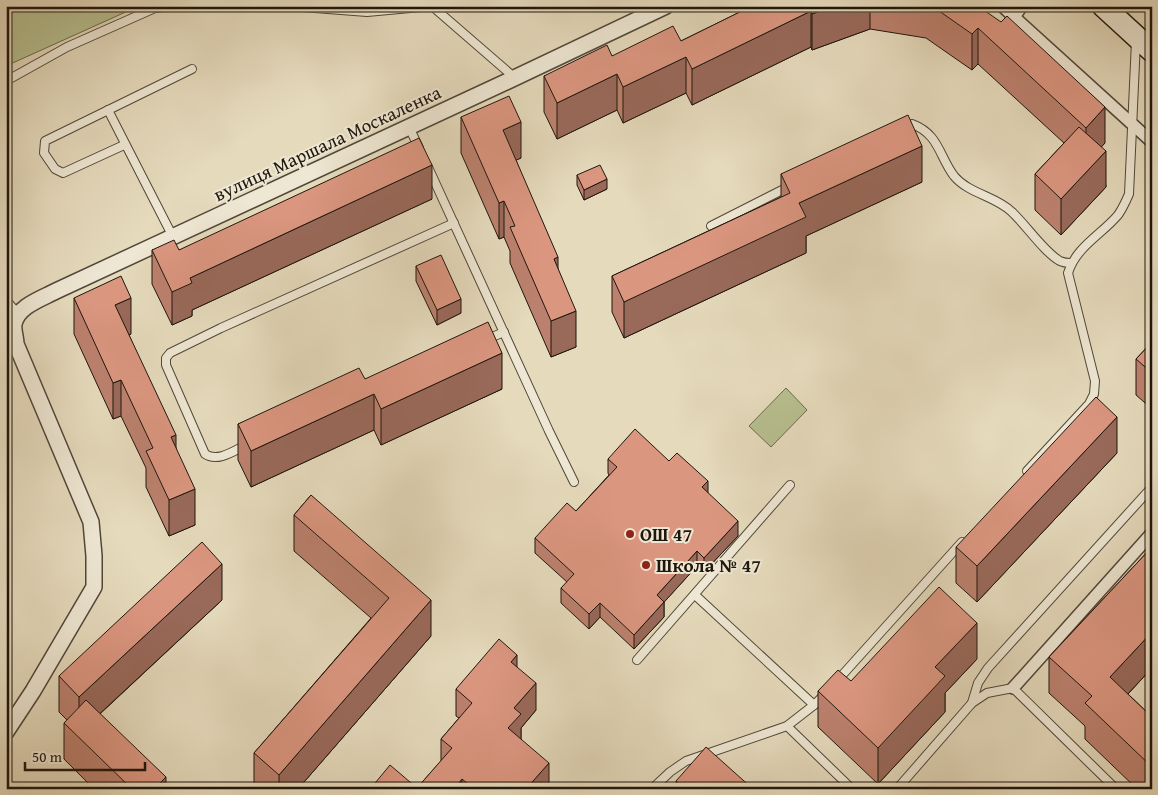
<svg xmlns="http://www.w3.org/2000/svg" width="1158" height="795" viewBox="0 0 1158 795" font-family="'Gentium Book Plus',serif">
<style>
.green{fill:#b7bf8f;stroke:#6b6a4e}
.lines{fill:none;stroke-linecap:round;stroke-linejoin:round}
.service-casing{stroke:#504739;stroke-width:10}
.pedestrian-casing{stroke:#504739;stroke-width:14}
.minor-casing{stroke:#504739;stroke-width:18}
.secondary-casing{stroke:#1f160d;stroke-width:24}
.service{stroke:#eee7d3;stroke-width:8}
.pedestrian{stroke:#eee7d3;stroke-width:11}
.minor{stroke:#eee7d3;stroke-width:15}
.secondary{stroke:#eee7d3;stroke-width:21}
.wall{fill:#bc816e;stroke:#1f160d}
.shaded-wall{fill:#99695a;stroke:#1f160d}
.building{fill:#db9680;stroke:#1f160d}
.poi-dot{fill:#8f2418;stroke:#eee7d3;stroke-width:2}
.labels{text-anchor:middle;dominant-baseline:central;stroke-width:4;stroke-linejoin:round;paint-order:stroke}
.street-label{font-size:19px;fill:#1f160d;stroke:#eee7d3}
.poi-label{font-size:19px;font-weight:bold;fill:#1f160d;stroke:#eee7d3;text-anchor:start}
</style>
<rect width="100%" height="100%" fill="#e5dabc"/>
<filter id="stains"><feTurbulence type="fractalNoise" baseFrequency=".004" numOctaves="4"/><feColorMatrix values="0 0 0 0 .2 0 0 0 0 .09 0 0 0 0 .02 0 0 0 .5 -.17"/></filter>
<radialGradient id="worn" r=".72"><stop offset=".6" stop-color="#630" stop-opacity="0"/><stop offset="1" stop-color="#630" stop-opacity=".3"/></radialGradient>
<g class="green">
<path d="M6,6H139L6,66Z"/>
<path d="M786,388L807,410L771,447L749,426Z"/>
</g>
<g class="lines">
<g class="service-casing">
<g id="service">
<path d="M289,6L367,12L432,6L515,78"/>
<path d="M6,81L67,47L155,8L172,6"/>
<path d="M108,110L173,237"/>
<path d="M409,127L419,148"/>
<path d="M903,129L912,124C939,134 939,156 954,176C969,194 996,196 1012,212C1026,225 1045,253 1060,261C1064,263 1067,263 1071,263"/>
<path d="M124,145L63,173L55,169L44,153L45,141L192,69"/>
<path d="M428,167L549,431L574,482"/>
<path d="M711,226L790,186"/>
<path d="M6,300L18,314"/>
<path d="M485,340L504,332"/>
<path d="M248,444C235,450 218,463 205,454L166,365V358L170,353L221,328L454,223"/>
<path d="M1027,471L1089,404L1094,394L1095,381L1068,273C1076,247 1101,235 1118,215C1123,208 1126,201 1129,194L1136,41"/>
<path d="M695,595L814,705"/>
<path d="M637,660L790,485"/>
<path d="M836,682L962,542"/>
<path d="M972,703L978,683L988,668L1152,487"/>
<path d="M787,726L852,789"/>
<path d="M652,789L670,772L686,761L787,726L814,705L825,694"/>
<path d="M897,789L972,703L987,693L1013,688L1116,789"/>
</g>
</g>
<g class="pedestrian-casing">
<g id="pedestrian">
<path d="M1002,6L1152,142"/>
<path d="M1014,17L1022,6"/>
<path d="M1013,688L1152,533"/>
</g>
</g>
<g class="minor-casing">
<path id="minor" d="M6,732L33,691L94,587V556L91,522L16,344C16,338 13,330 14,324C18,306 41,299 56,291L508,81L666,6"/>
</g>
<g class="secondary-casing">
<path id="secondary" d="M1103,6L1152,51"/>
</g>
<use href="#service" class="service"/>
<use href="#pedestrian" class="pedestrian"/>
<use href="#minor" class="minor"/>
<use href="#secondary" class="secondary"/>
</g>
<g class="wall">
<path d="M752,6H978L1105,143L1101,147L1106,187L1061,235L1035,210V174L1064,143L978,64L972,70L926,38L870,29L812,50L811,47L692,105L686,93L623,123L617,110L557,139L544,112V76L612,56L681,41Z"/>
<path d="M461,117L521,158L516,160L558,269L576,347L551,357L510,263V251L504,237L499,239L461,153Z"/>
<path d="M781,174L922,182L806,236V253L624,338L612,312V276L781,197Z"/>
<path d="M577,175L607,189L584,200L577,185Z"/>
<path d="M1152,179V225L1147,221V185Z"/>
<path d="M432,199L192,310V316L172,325L152,284V250H179Z"/>
<path d="M416,266L461,313L437,325L416,281Z"/>
<path d="M74,298L131,334L129,335L176,448L195,525L169,536L146,487V468L121,416L113,419L74,334Z"/>
<path d="M1152,342V409L1136,395V359Z"/>
<path d="M365,379L502,389L381,445L374,430L251,487L238,460V424Z"/>
<path d="M1117,453L977,602L956,583V547Z"/>
<path d="M608,459L669,461L708,493L738,536L704,572L697,566L664,602V617L634,649L600,617L589,629L561,603V588L567,582L535,553V538L576,511L609,475L608,473Z"/>
<path d="M311,495L431,636L298,789H254V753L371,618L294,551V515Z"/>
<path d="M1152,547V668L1128,694L1152,717V789H1137L1085,739V726L1049,693V657Z"/>
<path d="M222,600L100,714L166,789H94L64,759V723L67,720L59,712V676Z"/>
<path d="M977,659L945,693V712L878,784L818,727V691L851,681Z"/>
<path d="M517,667L536,710L521,728V739L549,789H371V788H417L441,761V739L459,718L456,716V689Z"/>
<path d="M676,781L753,789H676Z"/>
</g>
<g class="shaded-wall">
<path d="M833,6H870V29L812,50V14Z"/>
<path d="M811,11V47L692,105V69Z"/>
<path d="M978,28V64L972,70V34Z"/>
<path d="M686,57V93L623,123V87Z"/>
<path d="M617,74V110L557,139V103Z"/>
<path d="M1105,107V143L1086,164V128Z"/>
<path d="M521,122V158L503,166V130Z"/>
<path d="M922,146V182L806,236V253L624,338V302L799,203Z"/>
<path d="M1106,151V187L1061,235V199Z"/>
<path d="M432,165V199L192,310V316L172,325V292L190,278Z"/>
<path d="M607,179V189L584,200V190Z"/>
<path d="M504,201V237L499,239V203Z"/>
<path d="M558,257V293L554,259Z"/>
<path d="M131,298V334L115,341V305Z"/>
<path d="M461,299V313L437,325V310Z"/>
<path d="M576,311V347L551,357V321Z"/>
<path d="M502,353V389L381,445V409Z"/>
<path d="M121,380V416L113,419V383Z"/>
<path d="M374,394V430L251,487V451Z"/>
<path d="M1117,417V453L977,602V566Z"/>
<path d="M176,435V471L171,437Z"/>
<path d="M708,481V496L702,487Z"/>
<path d="M195,489V525L169,536V500Z"/>
<path d="M738,521V536L704,572V558Z"/>
<path d="M697,551V566L657,610V595Z"/>
<path d="M222,564V600L79,733V697Z"/>
<path d="M431,600V636L298,789H279V775Z"/>
<path d="M664,602V617L634,649V635Z"/>
<path d="M600,603V617L589,629V614Z"/>
<path d="M977,623V659L945,693V712L878,784V748L935,667Z"/>
<path d="M1152,632V668L1110,713V677Z"/>
<path d="M517,655V681L511,662Z"/>
<path d="M536,683V710L521,728V741L508,728L514,708Z"/>
<path d="M549,763V789H526Z"/>
<path d="M166,777V789H154Z"/>
<path d="M462,779V789H454Z"/>
</g>
<g class="building">
<path d="M752,6H833L812,14L811,11L692,69L686,57L623,87L617,74L557,103L544,76L607,45L612,56L673,26L681,41Z"/>
<path d="M932,6H978L1001,22L1007,16L1105,107L1086,128L978,28L972,34Z"/>
<path d="M509,96L521,122L503,130L558,257L554,259L576,311L551,321L510,227L515,226L504,201L499,203L461,117Z"/>
<path d="M908,115L922,146L799,203L806,217L624,302L612,276L790,193L781,174Z"/>
<path d="M1079,127L1106,151L1061,199L1035,174Z"/>
<path d="M419,138L432,165L190,278L192,283L172,292L152,250L174,240L179,250Z"/>
<path d="M600,165L607,179L584,190L577,175Z"/>
<path d="M1152,179V189L1147,185Z"/>
<path d="M441,255L461,299L437,310L416,266Z"/>
<path d="M121,276L131,298L115,305L176,435L171,437L195,489L169,500L146,451L153,448L121,380L113,383L74,298Z"/>
<path d="M488,322L502,353L381,409L374,394L251,451L238,424L359,368L365,379Z"/>
<path d="M1152,342V373L1136,359Z"/>
<path d="M1096,397L1117,417L977,566L956,547Z"/>
<path d="M635,429L669,461L677,453L708,481L702,487L738,521L704,558L697,551L657,595L664,602L634,635L600,603L589,614L561,588L574,574L535,538L567,503L576,511L617,467L608,459Z"/>
<path d="M311,495L431,600L279,775L254,753L389,598L294,515Z"/>
<path d="M202,542L222,564L79,697L59,676Z"/>
<path d="M1152,547V632L1110,677L1152,717V767L1085,703L1092,696L1049,657Z"/>
<path d="M939,587L977,623L935,667L945,676L878,748L818,691L838,670L851,681Z"/>
<path d="M499,639L517,655L511,662L536,683L514,708L521,714L508,728L549,763L526,789H474L462,779L454,789H372L371,788L390,765L417,788L452,748L441,739L472,703L456,689Z"/>
<path d="M86,700L166,777L154,789H132L64,723Z"/>
<path d="M706,747L753,789H707L705,787L704,789H684L676,781Z"/>
</g>
<g class="poi-dot">
<circle cx="630" cy="534" r="5"/>
<circle cx="646" cy="565" r="5"/>
</g>
<g class="labels">
<g class="street-label">
<text transform="translate(327 143) rotate(-25)">вулиця Маршала Москаленка</text>
</g>
<g class="poi-label">
<text x="640" y="534">ОШ 47</text>
<text x="656" y="565">Школа № 47</text>
</g>
</g>
<rect width="1158" height="795" fill="none" stroke="#e5dabc" stroke-width="25"/>
<rect x="8" y="8" width="1143" height="780" fill="none" stroke="#1f160d" stroke-width="2.5"/>
<rect x="12" y="12" width="1133" height="770" fill="none" stroke="#1f160d"/>
<path d="M25 762v8h120v-8" fill="none" stroke="#1f160d" stroke-width="2.5"/>
<text x="32" y="762" font-size="15" fill="#1f160d" stroke="#eee7d3" stroke-width="4" paint-order="stroke">50 m</text>
<rect width="100%" height="100%" filter="url(#stains)"/>
<rect width="100%" height="100%" fill="url(#worn)"/>
</svg>
